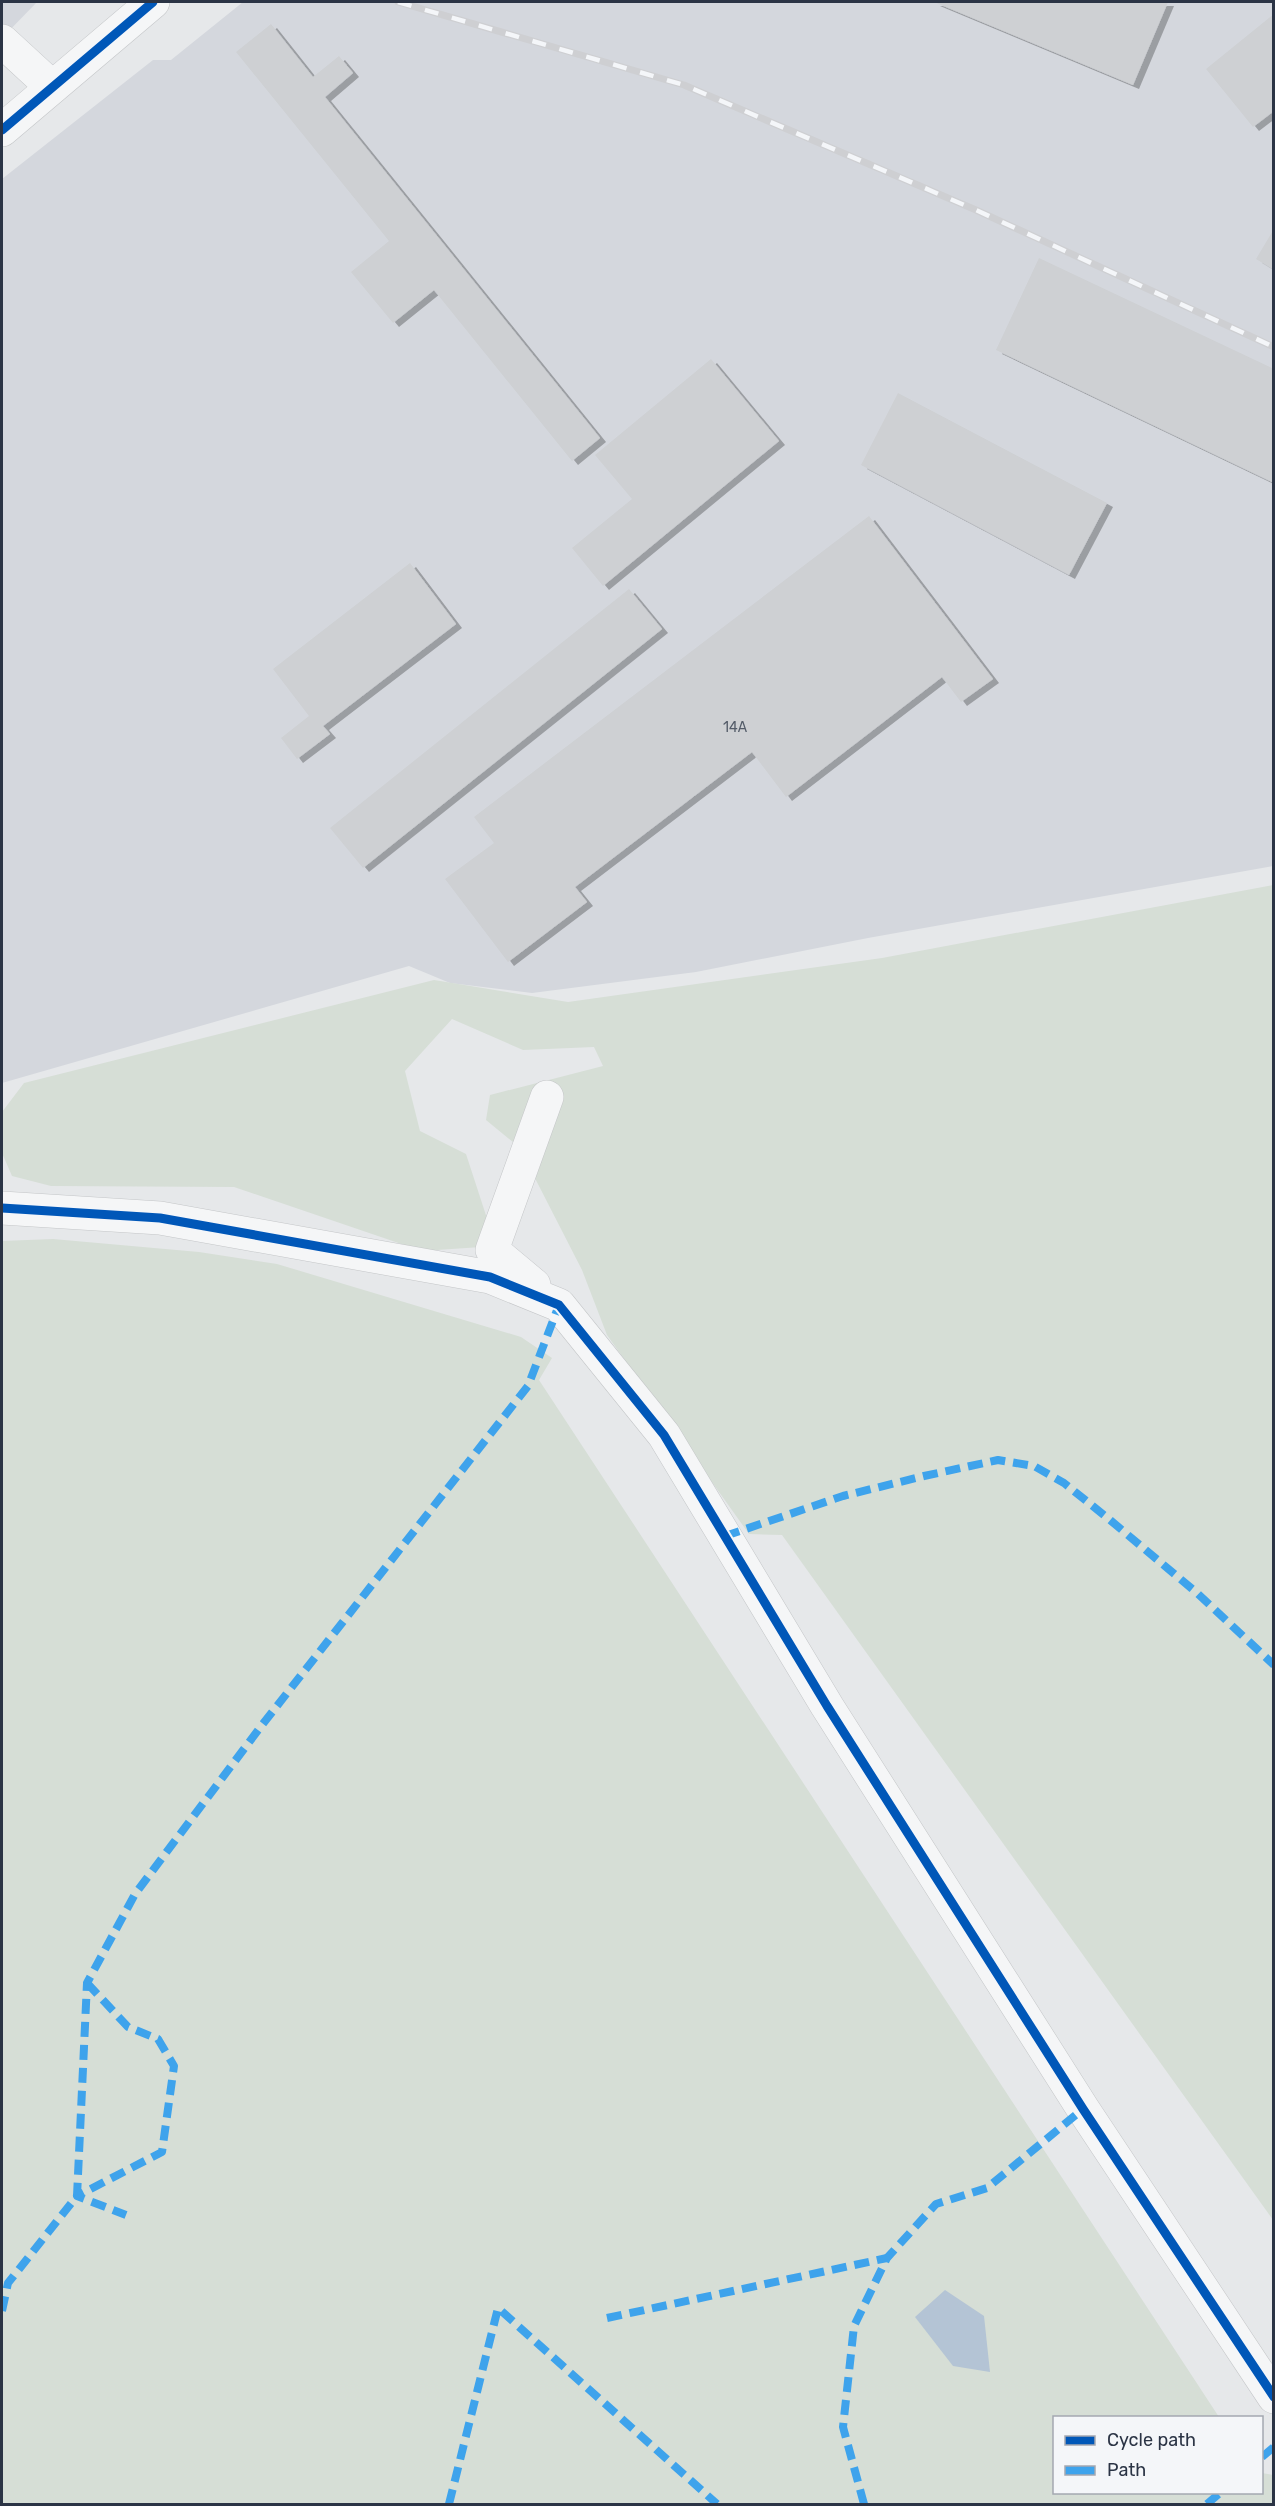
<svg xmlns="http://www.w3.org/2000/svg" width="1275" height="2506" viewBox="0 0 1275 2506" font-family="Rubik,sans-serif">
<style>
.built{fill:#d4d7dd}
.green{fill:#d6ded6}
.water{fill:#b4c4d5}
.building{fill:#ced0d3;filter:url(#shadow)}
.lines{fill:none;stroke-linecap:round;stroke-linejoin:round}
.minor-casing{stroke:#c4c6c8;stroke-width:34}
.minor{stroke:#f5f6f7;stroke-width:33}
.rail-casing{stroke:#cecfd2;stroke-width:7}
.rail{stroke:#f4f6f9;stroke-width:4.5;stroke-dasharray:14;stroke-linecap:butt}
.quiet{stroke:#3ea3ec;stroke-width:8;stroke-dasharray:15 8;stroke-linecap:butt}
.cycleway-casing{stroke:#f4f6f9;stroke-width:13}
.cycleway{stroke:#0057b8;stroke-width:9}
.labels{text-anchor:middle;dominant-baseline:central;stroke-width:4.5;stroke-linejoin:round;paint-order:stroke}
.number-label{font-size:14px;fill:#545c69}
</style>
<defs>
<filter id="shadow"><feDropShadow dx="6" dy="4" stdDeviation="0" flood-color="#0004"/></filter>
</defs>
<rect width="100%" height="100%" fill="#e6e8ea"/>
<g class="built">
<path d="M2,2H37L2,38Z"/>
<path d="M243,2H1273V866L868,938L696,972L532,993L450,983L409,966L2,1083V179L153,60H171Z"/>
</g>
<g class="green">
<path d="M1273,885V2220L782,1535L749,1534L607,1335L582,1270L519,1147L486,1120L490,1095L603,1066L594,1047L523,1050L452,1019L405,1071L420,1131L466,1154L496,1246L422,1251L234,1187L51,1186L12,1176L2,1153V1112L24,1083L434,980L568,1002L882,958Z"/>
<path d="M53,1239L199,1252L277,1264L521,1337L552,1358L539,1380L1219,2417L1054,2418V2492H1262V2473L1273,2475V2504H2V1241Z"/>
</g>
<path class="water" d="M945,2290L984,2316L990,2372L953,2366L915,2317Z"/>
<g class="building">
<path d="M934,2H1168L1133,85Z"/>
<path d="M1274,14V111L1253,127L1206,69Z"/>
<path d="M271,24L313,77L339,56L353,73L325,97L600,438L572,461L434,290L393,323L351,272L389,241L236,52Z"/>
<path d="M1274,229V270L1256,259Z"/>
<path d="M1039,258L1274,369V483L996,350Z"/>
<path d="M711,359L779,441L603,586L572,548L632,499L595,455Z"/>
<path d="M898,393L1107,503L1069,575L861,465Z"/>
<path d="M869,516L993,679L961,702L942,677L786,797L752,752L575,887L587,902L508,962L445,879L494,843L474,817Z"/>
<path d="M410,563L456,624L323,726L330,734L297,759L281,738L309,716L273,669Z"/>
<path d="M629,589L662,629L363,868L330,828Z"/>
</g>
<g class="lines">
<g class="minor-casing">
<g id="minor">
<path d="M2,41L52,87"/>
<path d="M2,130L153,2"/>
<path d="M2,1208L160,1218L490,1277L559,1305L664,1435L827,1706L1083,2109L1274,2397"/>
<path d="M534,1285L492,1250L547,1097"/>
</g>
</g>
<use href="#minor" class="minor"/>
<g class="rail-casing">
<path id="rail" d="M398,2L684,85L976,210L1274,347"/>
</g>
<use href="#rail" class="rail"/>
<g class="quiet">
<path d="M725,1536L843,1496L924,1476L998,1460L1034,1466L1064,1483L1110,1520L1197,1593L1274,1665"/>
<path d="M87,1983L128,2027L158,2039L174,2066L162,2152L77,2196L126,2215"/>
<path d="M2,2311L8,2283L77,2196L87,1983L135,1894L262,1725L528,1386L559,1305"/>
<path d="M607,2318L887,2258"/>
<path d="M1262,2457L1274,2447"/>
<path d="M449,2504L498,2308L717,2504"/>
<path d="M864,2504L843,2427L854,2326L887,2258L936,2204L987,2188L1083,2109"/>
<path d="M1207,2504L1221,2492"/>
</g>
<g class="cycleway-casing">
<g id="cycleway">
<path d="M2,130L153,2"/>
<path d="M2,1208L160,1218L490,1277L559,1305L664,1435L827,1706L1083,2109L1274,2397"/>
</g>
</g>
<use href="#cycleway" class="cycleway"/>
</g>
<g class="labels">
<g class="number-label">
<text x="735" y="727">14А</text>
</g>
</g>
<rect width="1275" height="2506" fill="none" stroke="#2b3445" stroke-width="6"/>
<rect x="1053" y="2416" width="210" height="78" fill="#f4f6f9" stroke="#a4a8b1" stroke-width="1.5"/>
<rect x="1065" y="2436" width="30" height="9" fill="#0057b8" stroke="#a4a8b1" stroke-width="1.5"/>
<text x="1107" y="2446" font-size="18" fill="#2b3445">Cycle path</text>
<rect x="1065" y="2466" width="30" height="9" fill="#3ea3ec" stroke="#a4a8b1" stroke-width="1.5"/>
<text x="1107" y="2476" font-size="18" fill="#2b3445">Path</text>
</svg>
